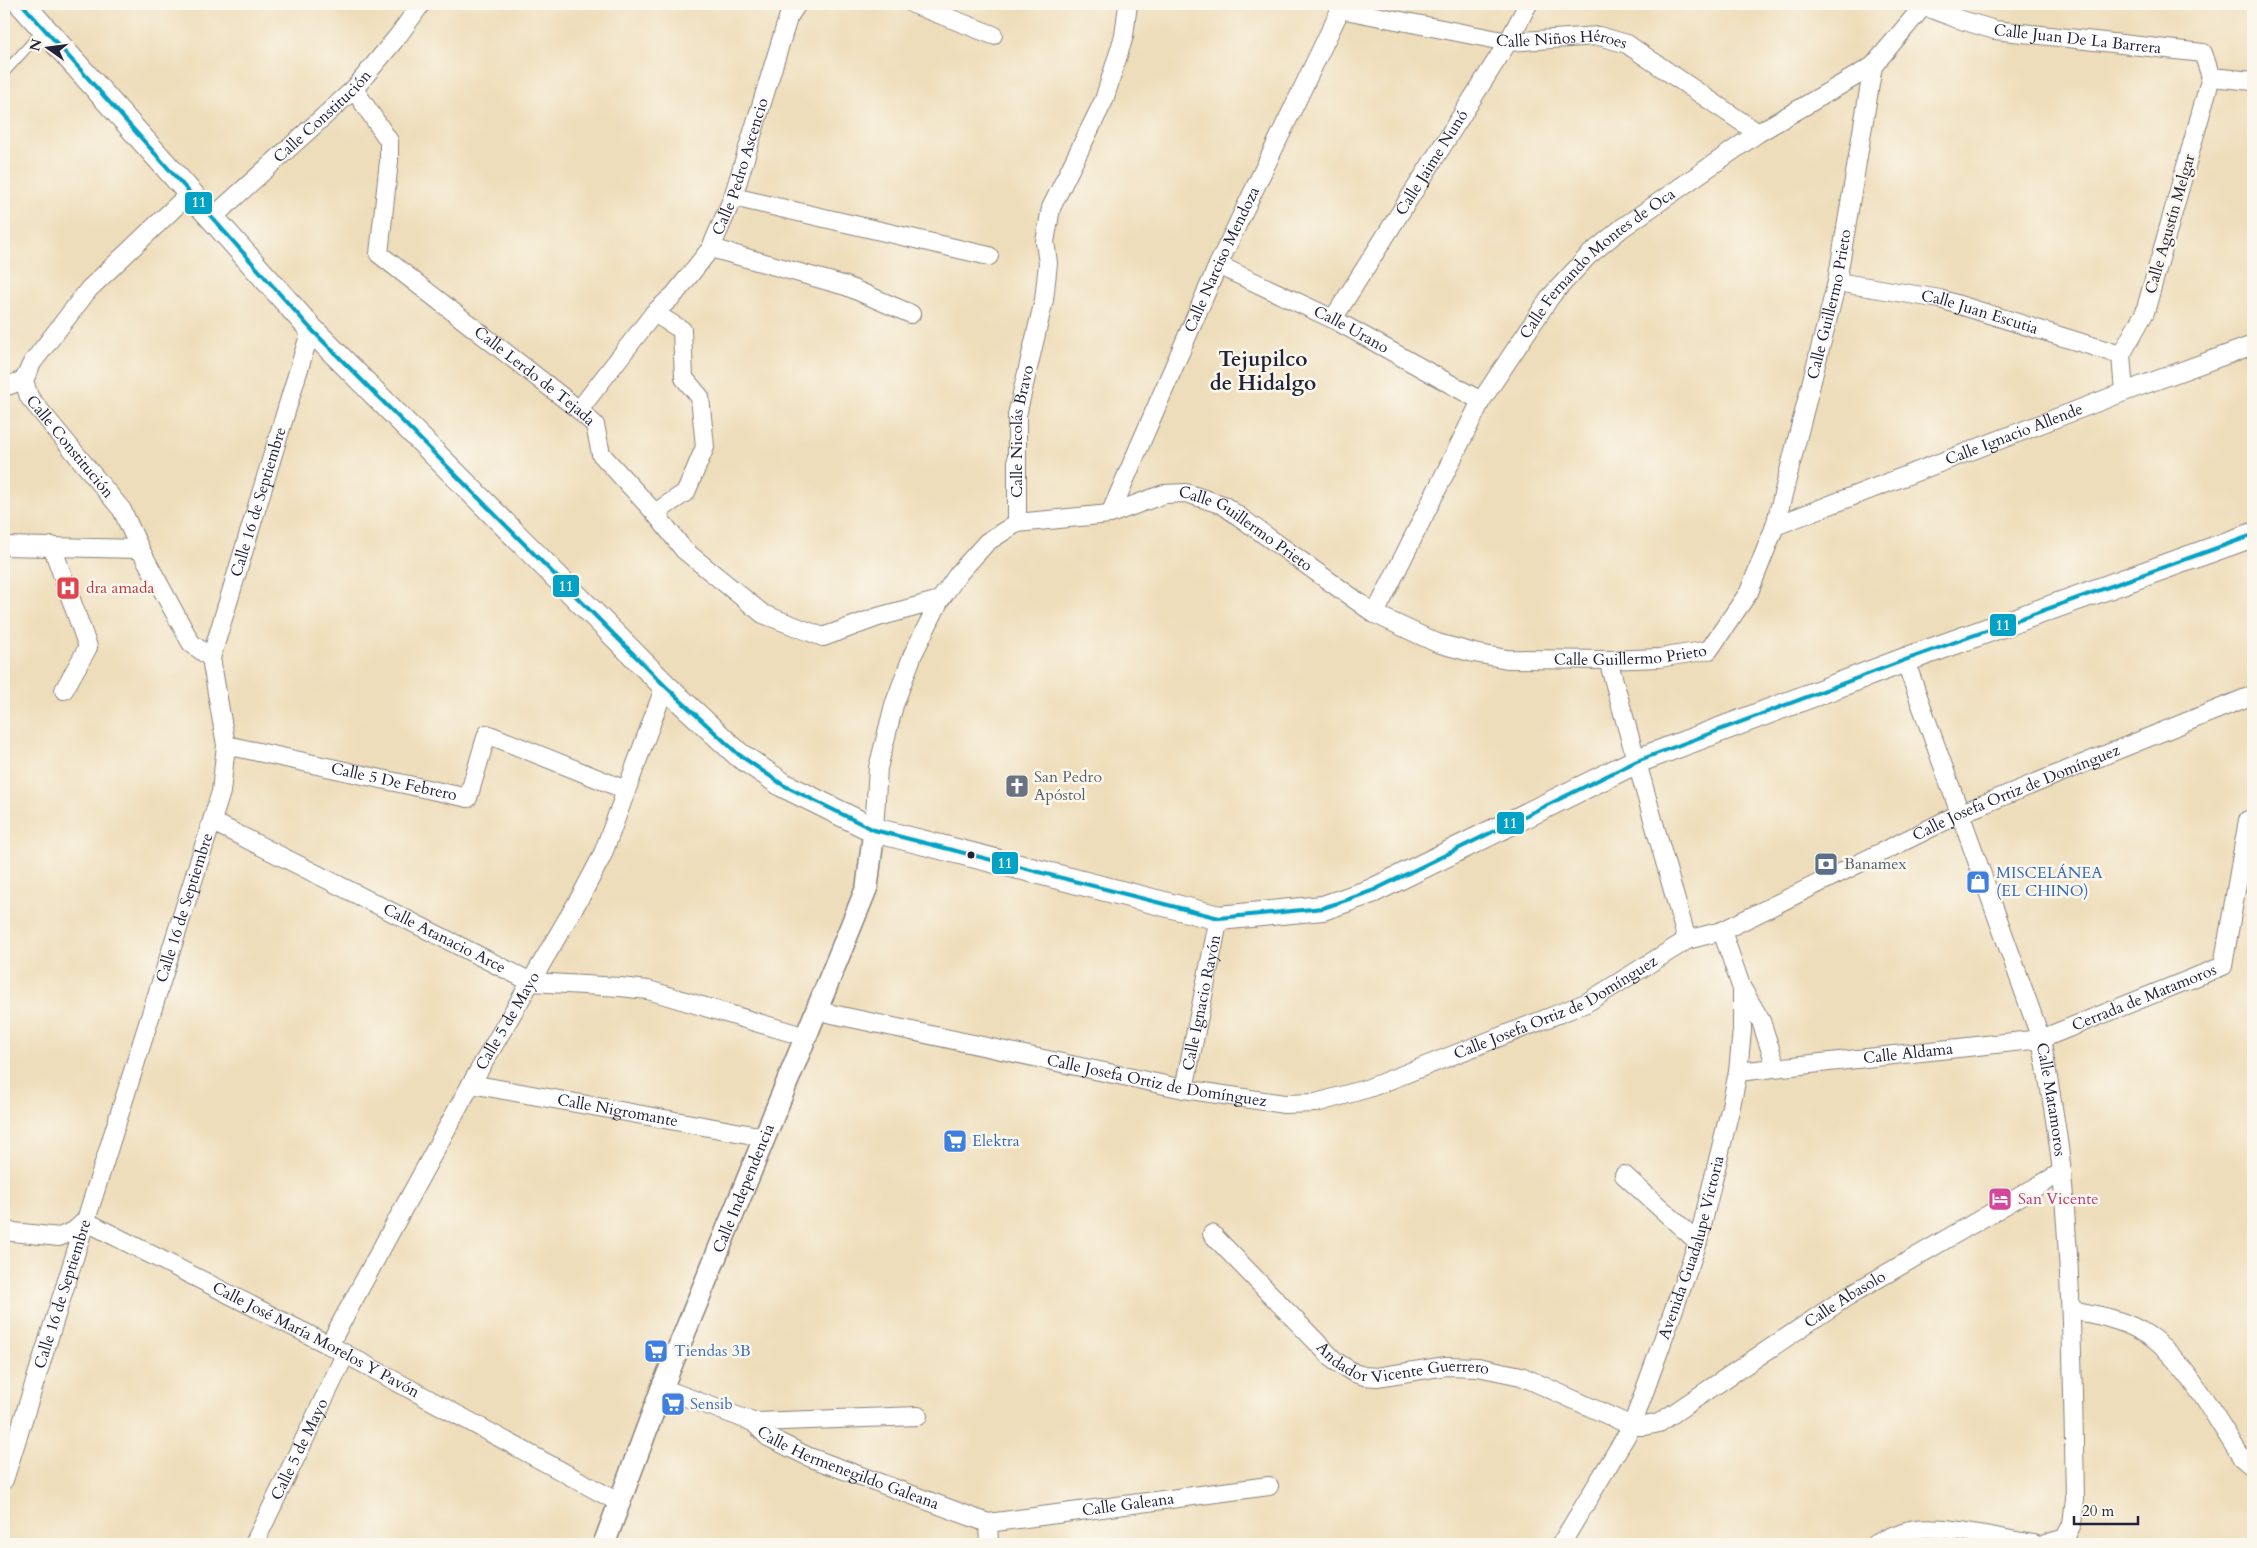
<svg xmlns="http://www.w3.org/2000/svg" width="2257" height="1548" viewBox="0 0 2257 1548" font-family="Cardo,serif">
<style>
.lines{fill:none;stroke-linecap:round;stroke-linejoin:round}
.service-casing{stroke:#88807a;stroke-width:11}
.minor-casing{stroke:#88807a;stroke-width:20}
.tertiary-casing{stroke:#88807a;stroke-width:24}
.secondary-casing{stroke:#88807a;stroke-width:26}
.service{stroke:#fff;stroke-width:9}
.minor{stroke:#fff;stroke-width:18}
.tertiary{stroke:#fff;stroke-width:21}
.secondary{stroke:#fff;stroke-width:24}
.bus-1-casing{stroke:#fbf7ec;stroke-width:8}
.bus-1{stroke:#02a2c7;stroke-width:4}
.bus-dot{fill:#22223b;stroke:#fbf7ec;stroke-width:2}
.labels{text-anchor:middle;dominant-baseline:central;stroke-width:5;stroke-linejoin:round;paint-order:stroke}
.street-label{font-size:16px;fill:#22223b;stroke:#fbf7ec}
.health-label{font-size:16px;fill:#be3a42;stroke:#fbf7ec;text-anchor:start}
.worship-label{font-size:16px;fill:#5b616d;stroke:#fbf7ec;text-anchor:start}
.service-label{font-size:16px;fill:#4e5e75;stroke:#fbf7ec;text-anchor:start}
.shop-label{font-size:16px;fill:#366cbe;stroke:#fbf7ec;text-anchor:start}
.hotel-label{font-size:16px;fill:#b23c85;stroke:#fbf7ec;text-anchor:start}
.district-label{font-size:21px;font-weight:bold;fill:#22223b;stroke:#fbf7ec}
.line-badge{stroke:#fbf7ec;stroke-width:2}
.badge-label{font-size:14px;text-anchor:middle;font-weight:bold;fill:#fff}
</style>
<rect width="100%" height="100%" fill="#fbf7ec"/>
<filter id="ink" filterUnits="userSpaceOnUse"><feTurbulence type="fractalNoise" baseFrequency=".02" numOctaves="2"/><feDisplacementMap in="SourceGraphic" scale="10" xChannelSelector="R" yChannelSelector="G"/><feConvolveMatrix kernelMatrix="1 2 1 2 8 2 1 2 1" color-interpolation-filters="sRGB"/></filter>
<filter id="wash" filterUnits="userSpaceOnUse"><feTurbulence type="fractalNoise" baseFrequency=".0096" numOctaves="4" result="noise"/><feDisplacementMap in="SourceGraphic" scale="20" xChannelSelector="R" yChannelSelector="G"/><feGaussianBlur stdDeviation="1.12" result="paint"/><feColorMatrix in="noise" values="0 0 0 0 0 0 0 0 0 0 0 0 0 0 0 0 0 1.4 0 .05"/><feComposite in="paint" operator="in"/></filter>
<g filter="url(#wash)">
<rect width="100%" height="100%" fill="#eeddba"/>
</g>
<g filter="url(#ink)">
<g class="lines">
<g class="service-casing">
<path id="service" d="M4,73L43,30"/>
</g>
<g class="minor-casing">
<g id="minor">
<path d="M913,4L993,35"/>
<path id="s1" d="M1924,6L1958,19L1995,30L2203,53L2211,77L2145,312L2121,355L2124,392"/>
<path id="s2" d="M1340,9L1508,42L1599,36L1627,44L1758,133"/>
<path d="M2211,77L2253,81"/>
<path id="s3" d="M354,89L389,141V161L379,254L579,410L595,425L601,454L655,513L684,550L763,614L823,637L878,617L940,600"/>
<path id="s4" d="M191,192L89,289L32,363L24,380L29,397L122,510L140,549L191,643L211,658"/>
<path d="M733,197L989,256"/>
<path id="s5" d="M212,218L354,89L398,36L421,4"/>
<path d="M711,248L846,286L911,314"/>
<path id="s6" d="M1218,265L1333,319L1481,401"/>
<path id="s7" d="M1837,282L1940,299L2121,355"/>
<path d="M654,313L682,330L684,378L700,397L705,447L686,492L655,513"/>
<path id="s8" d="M1333,319L1508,42L1528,4"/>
<path d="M4,387L24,380"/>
<path id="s9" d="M579,410L654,313L674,295L711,248L733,197L788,18L797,4"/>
<path id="s10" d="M1110,514L1218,265L1343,4"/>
<path id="s11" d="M1017,523V415L1044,300L1048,263L1045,242L1051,208L1104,100L1124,36L1128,4"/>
<path id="s12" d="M1775,526L2124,392L2253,345"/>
<path d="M4,546L140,549"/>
<path d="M52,546L88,647L64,690"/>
<path id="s13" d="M1375,614L1481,401L1551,296L1588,256L1622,228L1758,133L1873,66L1925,4"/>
<path d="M1608,660L1687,940"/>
<path id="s14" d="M1905,660L2041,1039C2049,1084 2058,1129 2062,1174C2072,1282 2073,1391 2075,1499L2072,1524L2065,1538L2045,1544"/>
<path id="s15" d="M226,745L468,798L487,734L626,790"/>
<path id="s16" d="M213,822L531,982L620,987L648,990L806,1037"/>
<path id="s17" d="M874,830L878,768L894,705L913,654L940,600L959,573L987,542L1017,523L1110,514L1164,494L1186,493L1223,505L1375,614L1437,643L1474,653L1507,659L1608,660L1659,658L1709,650L1749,592L1775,526L1837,282L1873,66"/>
<path d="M1743,990L1761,1021L1776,1067"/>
<path id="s18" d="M818,1011L1184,1089L1284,1104L1316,1103L1369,1088L1586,1003L1687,940L1722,931L1959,814L2253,695"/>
<path id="s19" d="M1738,1072L2041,1039L2223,966L2248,820"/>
<path id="s20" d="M471,1084L764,1137"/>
<path id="s21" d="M1184,1089L1219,918"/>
<path d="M1624,1175L1698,1242"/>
<path id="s22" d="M4,1231L59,1237L74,1231L85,1221L329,1345L620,1503"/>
<path id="s23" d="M1212,1234L1335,1361L1354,1373L1364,1376L1377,1377L1446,1366L1478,1367L1521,1376L1632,1426H1645L1659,1423L1848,1296L2062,1172"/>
<path d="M2071,1310C2094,1314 2120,1319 2141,1331C2182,1353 2216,1419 2242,1458L2253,1467"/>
<path id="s24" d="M329,1345L471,1084L582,894L602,856L665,686"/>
<path id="s25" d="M662,1388L753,1422L768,1437L809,1457L988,1523L1269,1486"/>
<path d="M753,1422L918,1416"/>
<path id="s26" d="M4,1480L221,792L226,745L211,658L311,329"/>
<path d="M988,1523L989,1544"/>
<path id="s27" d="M254,1544L345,1355"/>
<path id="s28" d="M1561,1544L1632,1426L1698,1242L1731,1106L1738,1072L1742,1030V989L1722,931"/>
<path d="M1875,1544C1888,1538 1901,1531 1915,1529C1946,1525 2002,1539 2034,1544"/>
</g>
</g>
<g class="tertiary-casing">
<g id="tertiary">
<path id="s29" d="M604,1544L662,1388L867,887L874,830"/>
</g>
</g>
<g class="secondary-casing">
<path id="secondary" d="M22,4L311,329L665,686L738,754L783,785L874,830L1219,918L1323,908L1372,891L1637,761L1905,660L2253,535"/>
</g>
<use href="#service" class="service"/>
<use href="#minor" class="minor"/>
<use href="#tertiary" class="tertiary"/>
<use href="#secondary" class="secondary"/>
<g class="bus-1-casing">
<path id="bus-1" d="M22,4L311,329L665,686L738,754L783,785L874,830L1219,918L1323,908L1372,891L1637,761L1905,660L2253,535"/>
</g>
<use href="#bus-1" class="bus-1"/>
</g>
</g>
<defs>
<g id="hospital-square" transform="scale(1.25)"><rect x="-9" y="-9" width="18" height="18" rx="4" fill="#e0444e" stroke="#fbf7ec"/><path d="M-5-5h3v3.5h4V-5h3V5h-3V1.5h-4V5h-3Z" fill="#fff"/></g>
<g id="church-square" transform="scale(1.25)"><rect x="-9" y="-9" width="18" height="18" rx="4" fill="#6b7280" stroke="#fbf7ec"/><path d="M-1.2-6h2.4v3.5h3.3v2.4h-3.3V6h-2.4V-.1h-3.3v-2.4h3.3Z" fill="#fff"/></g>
<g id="bank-square" transform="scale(1.25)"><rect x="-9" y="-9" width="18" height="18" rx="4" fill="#5c6f8a" stroke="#fbf7ec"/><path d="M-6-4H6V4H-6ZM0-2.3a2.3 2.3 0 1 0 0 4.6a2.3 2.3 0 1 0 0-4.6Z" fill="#fff"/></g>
<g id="shop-square" transform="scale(1.25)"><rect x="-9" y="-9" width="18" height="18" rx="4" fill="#3f7fe0" stroke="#fbf7ec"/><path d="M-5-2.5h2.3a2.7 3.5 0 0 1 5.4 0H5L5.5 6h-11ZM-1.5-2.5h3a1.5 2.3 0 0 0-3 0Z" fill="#fff"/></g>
<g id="supermarket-square" transform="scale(1.25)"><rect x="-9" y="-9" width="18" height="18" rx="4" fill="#3f7fe0" stroke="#fbf7ec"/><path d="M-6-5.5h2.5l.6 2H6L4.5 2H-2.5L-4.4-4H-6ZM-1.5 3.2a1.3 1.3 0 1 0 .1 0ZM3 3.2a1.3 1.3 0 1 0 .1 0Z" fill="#fff"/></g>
<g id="hotel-square" transform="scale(1.25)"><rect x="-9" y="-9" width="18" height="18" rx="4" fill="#d1479c" stroke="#fbf7ec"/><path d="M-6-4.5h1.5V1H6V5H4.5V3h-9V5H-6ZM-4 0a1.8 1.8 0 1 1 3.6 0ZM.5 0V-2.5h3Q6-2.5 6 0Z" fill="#fff"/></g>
</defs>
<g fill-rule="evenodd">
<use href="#hospital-square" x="68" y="588"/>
<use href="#church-square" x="1017" y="786"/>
<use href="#bank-square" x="1826" y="864"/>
<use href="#shop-square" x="1978" y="882"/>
<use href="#supermarket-square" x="955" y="1141"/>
<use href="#hotel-square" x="2000" y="1199"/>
<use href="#supermarket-square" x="656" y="1351"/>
<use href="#supermarket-square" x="673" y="1404"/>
</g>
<circle class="bus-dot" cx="971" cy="855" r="4.5"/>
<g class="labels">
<g class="street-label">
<text stroke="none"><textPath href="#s1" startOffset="158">Calle Juan De La Barrera</textPath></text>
<text stroke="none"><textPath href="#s2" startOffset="225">Calle Niños Héroes</textPath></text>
<text stroke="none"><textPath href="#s5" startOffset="150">Calle Constitución</textPath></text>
<text stroke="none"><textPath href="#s8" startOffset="185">Calle Jaime Nunó</textPath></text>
<text stroke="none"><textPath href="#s9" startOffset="296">Calle Pedro Ascencio</textPath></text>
<text transform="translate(2170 224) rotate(-74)">Calle Agustín Melgar</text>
<text stroke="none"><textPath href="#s10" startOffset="278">Calle Narciso Mendoza</textPath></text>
<text stroke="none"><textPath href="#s13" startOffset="420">Calle Fernando Montes de Oca</textPath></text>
<text stroke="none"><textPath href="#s17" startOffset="1464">Calle Guillermo Prieto</textPath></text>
<text stroke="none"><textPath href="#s7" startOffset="146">Calle Juan Escutia</textPath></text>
<text stroke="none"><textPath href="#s6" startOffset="148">Calle Urano</textPath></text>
<text stroke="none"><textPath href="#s3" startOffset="374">Calle Lerdo de Tejada</textPath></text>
<text stroke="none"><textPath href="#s11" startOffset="92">Calle Nicolás Bravo</textPath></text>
<text stroke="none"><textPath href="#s12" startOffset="256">Calle Ignacio Allende</textPath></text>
<text stroke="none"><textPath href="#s4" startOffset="335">Calle Constitución</textPath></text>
<text stroke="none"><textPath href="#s26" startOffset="1020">Calle 16 de Septiembre</textPath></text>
<text stroke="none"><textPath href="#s17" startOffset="595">Calle Guillermo Prieto</textPath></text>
<text stroke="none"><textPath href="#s17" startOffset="1015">Calle Guillermo Prieto</textPath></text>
<text stroke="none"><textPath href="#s15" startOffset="172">Calle 5 De Febrero</textPath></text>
<text stroke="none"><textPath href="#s18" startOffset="1276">Calle Josefa Ortiz de Domínguez</textPath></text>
<text stroke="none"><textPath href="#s26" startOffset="600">Calle 16 de Septiembre</textPath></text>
<text stroke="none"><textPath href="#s16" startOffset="259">Calle Atanacio Arce</textPath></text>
<text stroke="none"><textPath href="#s19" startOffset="416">Cerrada de Matamoros</textPath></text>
<text stroke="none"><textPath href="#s21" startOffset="88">Calle Ignacio Rayón</textPath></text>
<text stroke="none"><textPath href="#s18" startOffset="766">Calle Josefa Ortiz de Domínguez</textPath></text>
<text stroke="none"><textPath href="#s24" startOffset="370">Calle 5 de Mayo</textPath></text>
<text stroke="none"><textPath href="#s19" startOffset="171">Calle Aldama</textPath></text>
<text stroke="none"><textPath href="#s18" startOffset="346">Calle Josefa Ortiz de Domínguez</textPath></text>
<text stroke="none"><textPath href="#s14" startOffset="464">Calle Matamoros</textPath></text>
<text stroke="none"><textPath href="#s20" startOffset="149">Calle Nigromante</textPath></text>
<text stroke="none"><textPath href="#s29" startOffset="382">Calle Independencia</textPath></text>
<text stroke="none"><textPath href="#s28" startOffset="326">Avenida Guadalupe Victoria</textPath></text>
<text stroke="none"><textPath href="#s26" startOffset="195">Calle 16 de Septiembre</textPath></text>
<text stroke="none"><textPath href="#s23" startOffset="741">Calle Abasolo</textPath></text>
<text stroke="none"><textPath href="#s22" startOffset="346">Calle José María Morelos Y Pavón</textPath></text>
<text stroke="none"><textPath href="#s23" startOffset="245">Andador Vicente Guerrero</textPath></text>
<text stroke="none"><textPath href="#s27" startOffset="105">Calle 5 de Mayo</textPath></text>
<text stroke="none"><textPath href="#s25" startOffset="204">Calle Hermenegildo Galeana</textPath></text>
<text stroke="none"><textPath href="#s25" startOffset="496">Calle Galeana</textPath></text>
</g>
<g class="health-label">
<text x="86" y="588">dra amada</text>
</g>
<g class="worship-label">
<text x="1034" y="777">San Pedro<tspan x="1034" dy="18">Apóstol</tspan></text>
</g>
<g class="service-label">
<text x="1844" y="864">Banamex</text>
</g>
<g class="shop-label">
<text x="1996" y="873">MISCELÁNEA<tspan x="1996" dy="18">(EL CHINO)</tspan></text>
<text x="972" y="1141">Elektra</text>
<text x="674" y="1351">Tiendas 3B</text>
<text x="690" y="1404">Sensib</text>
</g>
<g class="hotel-label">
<text x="2018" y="1199">San Vicente</text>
</g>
<g class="district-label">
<text x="1263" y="359">Tejupilco<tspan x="1263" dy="24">de Hidalgo</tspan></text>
</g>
</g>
<g class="line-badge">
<rect x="184" y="191" width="29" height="24" rx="5" fill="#02a2c7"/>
<rect x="552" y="574" width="28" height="24" rx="5" fill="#02a2c7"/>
<rect x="1989" y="613" width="28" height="24" rx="5" fill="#02a2c7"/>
<rect x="1496" y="811" width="29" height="24" rx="5" fill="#02a2c7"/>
<rect x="991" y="851" width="28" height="24" rx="5" fill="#02a2c7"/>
</g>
<g class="badge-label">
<text x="199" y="207">11</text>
<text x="566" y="591">11</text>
<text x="2003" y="630">11</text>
<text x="1510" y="828">11</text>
<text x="1005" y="868">11</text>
</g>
<rect width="2257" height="1548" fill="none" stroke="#fbf7ec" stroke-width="20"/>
<g transform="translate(48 48) rotate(284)" stroke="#fbf7ec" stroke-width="4" paint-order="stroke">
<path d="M0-4L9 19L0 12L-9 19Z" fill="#22223b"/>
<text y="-8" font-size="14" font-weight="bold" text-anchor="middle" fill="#22223b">N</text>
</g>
<path d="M2074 1516v8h64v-8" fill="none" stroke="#22223b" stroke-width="2.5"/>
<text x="2082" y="1516" font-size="15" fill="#22223b" stroke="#fbf7ec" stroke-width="4" paint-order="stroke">20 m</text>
</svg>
